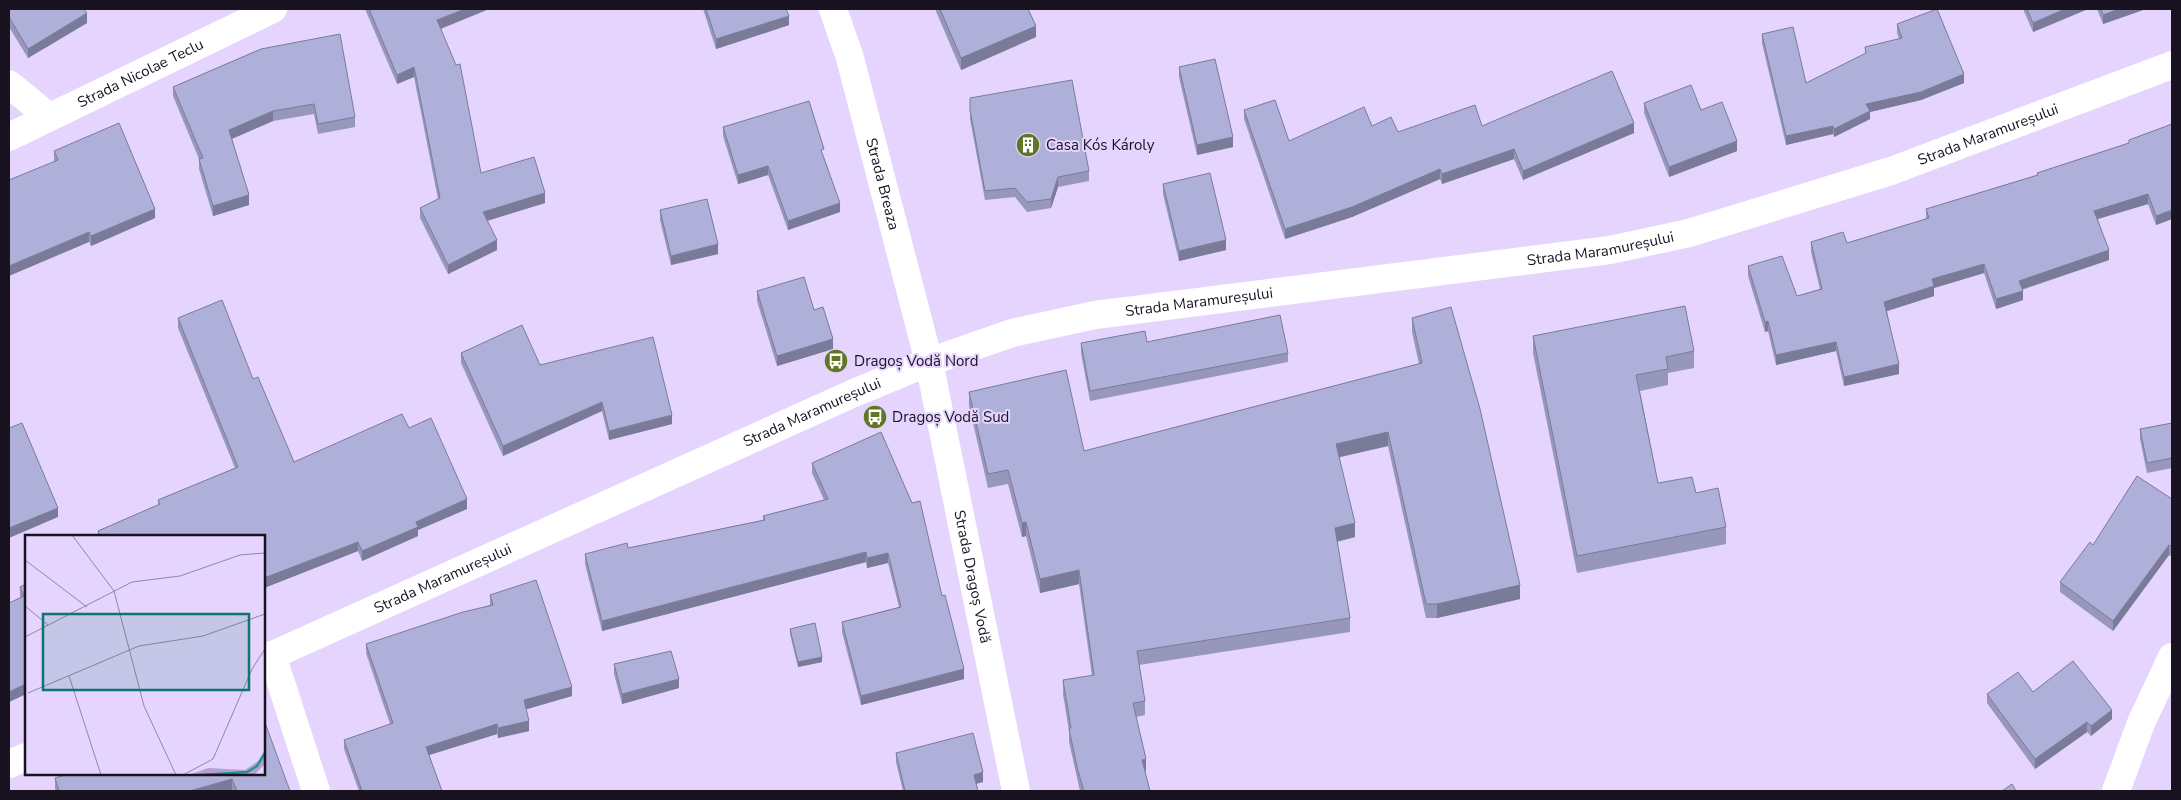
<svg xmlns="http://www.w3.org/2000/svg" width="2181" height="800" viewBox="0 0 2181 800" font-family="'Nunito Sans',sans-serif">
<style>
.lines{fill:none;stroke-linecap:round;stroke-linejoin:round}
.street{stroke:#fff;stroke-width:28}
.secondary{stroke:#fff;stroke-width:28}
.wall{fill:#9697bb}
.shaded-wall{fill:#7a7b99}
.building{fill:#afb0da;stroke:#7a7b99}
.labels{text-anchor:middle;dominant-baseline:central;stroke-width:4;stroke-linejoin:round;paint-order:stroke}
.street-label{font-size:15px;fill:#191221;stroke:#e5d4fe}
.poi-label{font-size:15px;fill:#191221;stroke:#e5d4fe;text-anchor:start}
.inset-river{fill:none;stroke:#209589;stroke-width:2.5}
.inset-road{fill:none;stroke:#9386a6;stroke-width:1}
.view{fill:#0f766e;fill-opacity:0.15;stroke:#0f766e;stroke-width:2.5}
.inset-edge{fill:none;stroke:#191221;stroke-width:2.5}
</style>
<rect width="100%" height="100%" fill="#e5d4fe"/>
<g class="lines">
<g class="street">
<path id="s1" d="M833,9L850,58L929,362L1016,791"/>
<path d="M9,84L49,117"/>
<path id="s2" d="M9,137L273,9"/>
<path d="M272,655L316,791"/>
<path d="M2116,791L2141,723L2172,657"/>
</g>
<g class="secondary">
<path id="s3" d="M264,659L854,393L929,362L1012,333L1095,315L1610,250L1689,233L1891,171L2172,65"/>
<path d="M9,764L26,757"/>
</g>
</g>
<g class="wall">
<path d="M9,9L87,23L28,58L9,27Z"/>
<path d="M365,9H489L441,29L481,173L545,203L487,221L497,250L448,274L420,218V208L438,199L414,77L397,84Z"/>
<path d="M703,9H786L789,25L716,49Z"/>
<path d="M935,9H1028L1036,37L961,70Z"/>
<path d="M2023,9H2088L2033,32Z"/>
<path d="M2097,9H2146L2103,24Z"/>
<path d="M1897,24L1964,83L1921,100L1870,112V119L1834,137L1833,134L1786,145L1762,43V34L1806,83L1865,54V47L1899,39L1897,33Z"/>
<path d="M261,49L355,117V127L318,134L314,114L273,121L232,139L249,205L213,216L199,169V159L173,96V87Z"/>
<path d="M1179,67L1233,147L1197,155L1179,77Z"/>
<path d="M970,98L1089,171V181L1058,187L1051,208L1027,212L1015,197L985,200L970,119Z"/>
<path d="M1644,103L1701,110L1737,151L1669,177L1644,113Z"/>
<path d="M1244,110L1289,141L1482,126L1634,133L1523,180L1514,159L1442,184L1440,179L1352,217L1285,239L1244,119Z"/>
<path d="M2172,124V219L2156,225L2148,204L2098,219L2109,260L2022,290L2023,300L1996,309L1984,273L1934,288V296L1887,311L1899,374L1844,386L1836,351L1776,365L1768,331L1765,332L1748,276V266L1797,296L1820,289L1811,252V242L1847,243L1926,219V209L2037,175V173L2129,143V140Z"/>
<path d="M723,127L824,157L840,212L788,230L768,175L738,184L723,136Z"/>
<path d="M54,151L155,218L91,246L54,161Z"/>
<path d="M1163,184L1226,250L1179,261L1163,194Z"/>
<path d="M660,210L718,254L671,265L660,220Z"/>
<path d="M757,291L814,310L833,349L777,366L757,301Z"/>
<path d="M178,318L253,379L294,462L409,428L467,509L418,530V536L362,561L358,551L264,588V536H98V531L158,505V500L235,468L178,328Z"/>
<path d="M1412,318L1520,599L1437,618H1426L1388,446L1339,457L1355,537L1337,542L1350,618V632L1139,665L1145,701V715L1136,717L1145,773L1150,791H1080L1069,742V731L1063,694V680L1092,676L1079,584L1040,593L1026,536L1022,537L1008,484L988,488L969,406V392L1084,451L1419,364L1412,332Z"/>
<path d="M1533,336L1694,351V368L1668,373V385L1640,391L1658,483L1696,493L1726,527V544L1577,573L1533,353Z"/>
<path d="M1147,342L1288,353V362L1090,401L1081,353V343Z"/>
<path d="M461,353L540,365L672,424L609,440L602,411L503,456L461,363Z"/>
<path d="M2172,423V468L2147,473L2140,439V429Z"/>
<path d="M812,463L942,596L964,679L861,705L842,632V622L899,607L888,563L867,568L866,562L602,631L585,564V554L628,548L763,520V516L824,500L812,473Z"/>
<path d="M2172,499V557L2169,555L2113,631L2060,592V582L2093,545Z"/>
<path d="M26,584V694L9,702V603L20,598V587Z"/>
<path d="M490,595L572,696L526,709L529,731L498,738L497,734L429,755L442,791H359L344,749V740L390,724L366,653V644L490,605Z"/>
<path d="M790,629L822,662L798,667L790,634Z"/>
<path d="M614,664L679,688L622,704L614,674Z"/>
<path d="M2033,692L2112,719L2091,736L2087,732L2035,769L1987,703V694Z"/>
<path d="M896,753L983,782L976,784L978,791H903L896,762Z"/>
<path d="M264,774L290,791H233L232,790L227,791H56L55,789V778Z"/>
</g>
<g class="shaded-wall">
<path d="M465,9H489L437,30V20Z"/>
<path d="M2065,9H2088L2033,32V23Z"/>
<path d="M2119,9H2146L2103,24V15Z"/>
<path d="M87,13V23L28,58V49Z"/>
<path d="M789,16V25L716,49V39Z"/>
<path d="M1036,26V37L961,70V58Z"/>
<path d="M414,67V77L397,84V75Z"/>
<path d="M1964,74V83L1921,100L1870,112V119L1834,137V129L1866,104Z"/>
<path d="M273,111V121L229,140V130Z"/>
<path d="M1634,123V133L1523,180V171Z"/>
<path d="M1833,126V134L1786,145V136Z"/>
<path d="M1233,137V147L1197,155V145Z"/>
<path d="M1737,141V151L1669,177V167Z"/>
<path d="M1514,149V159L1442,184V174Z"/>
<path d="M768,166V175L738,184V175Z"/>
<path d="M1440,169V179L1352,217L1285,239V229Z"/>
<path d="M1058,177V187L1051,208V199Z"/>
<path d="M545,193V203L483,222V212Z"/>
<path d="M2148,194V204L2094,220V211Z"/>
<path d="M249,195V205L213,216V206Z"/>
<path d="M840,203V212L788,230V221Z"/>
<path d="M155,209V218L91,246V236Z"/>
<path d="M2172,210V219L2156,225V216Z"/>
<path d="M89,232V242L9,276V266Z"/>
<path d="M497,240V250L448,274V265Z"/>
<path d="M1226,240V250L1179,261V251Z"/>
<path d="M718,244V254L671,265V256Z"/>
<path d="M2109,250V260L2019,290V281Z"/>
<path d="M1984,264V273L1934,288V296L1884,312V302L1932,279Z"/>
<path d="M2023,291V300L1996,309V299Z"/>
<path d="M1768,321V331L1765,332V322Z"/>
<path d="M833,339V349L777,366V356Z"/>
<path d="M1836,342V351L1776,365V355Z"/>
<path d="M1899,364V374L1844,386V377Z"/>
<path d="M602,402V411L503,456V446Z"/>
<path d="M672,415V424L609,440V431Z"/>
<path d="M1388,432V446L1336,458V444Z"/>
<path d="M467,499V509L418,530V536L362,561V551L416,522Z"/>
<path d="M58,508V517L9,538V528Z"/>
<path d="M1026,522V536L1022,537V523Z"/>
<path d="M1355,523V537L1335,542V528Z"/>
<path d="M358,542V551L264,588V578Z"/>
<path d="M2169,545V555L2113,631V621Z"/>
<path d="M866,552V562L602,631V621Z"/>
<path d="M888,553V563L867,568V558Z"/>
<path d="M1079,570V584L1040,593V579Z"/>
<path d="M1520,585V599L1437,618V604Z"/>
<path d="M822,657V662L798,667V662Z"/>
<path d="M964,669V679L861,705V696Z"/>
<path d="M679,679V688L622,704V694Z"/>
<path d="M26,684V694L9,702V692Z"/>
<path d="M572,687V696L524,710V700Z"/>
<path d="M2112,710V719L2091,736V726Z"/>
<path d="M529,721V731L498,738V728Z"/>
<path d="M2087,722V732L2035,769V759Z"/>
<path d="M497,724V734L426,756V747Z"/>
<path d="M1146,759V773L1142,760Z"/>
<path d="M983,772V782L974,784V775Z"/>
<path d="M232,779V790L227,791H190Z"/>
</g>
<g class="building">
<path d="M9,9H84L87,13L28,49L9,17Z"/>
<path d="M369,9H465L437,20L456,65L460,64L481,173L534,157L545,193L483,212L497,240L448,265L420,208L440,198L414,67L397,75Z"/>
<path d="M706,9H786L789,16L716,39Z"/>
<path d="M940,9H1028L1036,26L961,58Z"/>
<path d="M1937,9L1964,74L1921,92L1866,104L1870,111L1834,129L1833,126L1786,136L1762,34L1793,27L1806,83L1866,53L1865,47L1902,38L1897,24Z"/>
<path d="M2027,9H2065L2033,23Z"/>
<path d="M2101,9H2119L2103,15Z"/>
<path d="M340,34L355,117L318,124L314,104L273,111L229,130L249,195L213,206L199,159L203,158L173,87L261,49Z"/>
<path d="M1215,59L1233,137L1197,145L1179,67Z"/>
<path d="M1612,71L1634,123L1523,171L1514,149L1442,174L1440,169L1352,207L1285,229L1244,110L1275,100L1289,141L1364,107L1372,126L1391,117L1398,132L1475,105L1482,126Z"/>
<path d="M1072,80L1089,171L1058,177L1051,199L1027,202L1015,188L985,191L970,110V98Z"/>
<path d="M1691,85L1701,110L1722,102L1737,141L1669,167L1644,103Z"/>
<path d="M809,101L824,149L821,150L840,203L788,221L768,166L738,175L723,127Z"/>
<path d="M119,123L155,209L91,236L89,232L9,266V180L58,160L54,151Z"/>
<path d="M2172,124V210L2156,216L2148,194L2094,211L2109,250L2019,281L2023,291L1996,299L1984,264L1932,279L1934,286L1884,302L1899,364L1844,377L1836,342L1776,355L1768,321L1765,322L1748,266L1782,256L1797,296L1822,289L1811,242L1843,232L1847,243L1929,218L1926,209L2038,175L2037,173L2129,143V140Z"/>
<path d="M1210,173L1226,240L1179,251L1163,184Z"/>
<path d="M707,199L718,244L671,256L660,210Z"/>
<path d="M804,277L814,310L823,307L833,339L777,356L757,291Z"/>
<path d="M222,300L253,379L258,377L294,462L402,414L409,428L431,418L467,499L416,522L418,527L362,551L358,542L264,578V536H100L98,531L160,504L158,500L238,467L178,318Z"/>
<path d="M1685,306L1694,351L1666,357L1668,369L1636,375L1658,483L1692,477L1696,493L1718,488L1726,527L1577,556L1533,336Z"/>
<path d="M1451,307L1480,409L1520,585L1437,604H1426L1388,432L1336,444L1355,523L1335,528L1350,618L1137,651L1145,701L1133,703L1146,759L1142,760L1150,791H1084L1078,771L1069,729L1071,728L1063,680L1094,675L1079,570L1040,579L1026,522L1022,523L1008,470L988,474L969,392L1066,370L1084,451L1422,363L1412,318Z"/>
<path d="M1280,315L1288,353L1090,391L1081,343L1145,331L1147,342Z"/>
<path d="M522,325L540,365L653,337L672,415L609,431L602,402L503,446L461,353Z"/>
<path d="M22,423L58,508L9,528V428Z"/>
<path d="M2172,423V458L2147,463L2140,429Z"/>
<path d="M881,432L912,503L920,501L942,596L945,595L964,669L861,696L842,622L901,607L888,553L867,558L866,552L602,621L585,554L627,543L628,548L765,520L763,516L828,499L812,463Z"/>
<path d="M2137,476L2172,499V547L2169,545L2113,621L2060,582L2090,542L2093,545Z"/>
<path d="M536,580L572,687L524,700L529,721L498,728L497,724L426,747L442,791H362L344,740L393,723L366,644L463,612L493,605L490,595Z"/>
<path d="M26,584V684L9,692V603L24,596L20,587Z"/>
<path d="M815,623L822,657L798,662L790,629Z"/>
<path d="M671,651L679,679L622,694L614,664Z"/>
<path d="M2073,661L2112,710L2091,726L2087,722L2035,759L1987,694L2018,672L2033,692Z"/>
<path d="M264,720L290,791H237L232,779L190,791H59L55,778L69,774H264Z"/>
<path d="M973,733L983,772L974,775L978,791H905L896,753Z"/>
<path d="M2012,784L2016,791H2002Z"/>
</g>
<defs>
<g id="building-disc" transform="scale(1.25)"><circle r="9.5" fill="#5f7627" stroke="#e5d4fe"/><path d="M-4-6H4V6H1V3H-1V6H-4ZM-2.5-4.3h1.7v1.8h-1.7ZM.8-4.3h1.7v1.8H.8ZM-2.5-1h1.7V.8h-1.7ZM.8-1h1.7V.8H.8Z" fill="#fff"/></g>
<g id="bus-disc" transform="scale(1.25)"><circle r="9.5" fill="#5f7627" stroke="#e5d4fe"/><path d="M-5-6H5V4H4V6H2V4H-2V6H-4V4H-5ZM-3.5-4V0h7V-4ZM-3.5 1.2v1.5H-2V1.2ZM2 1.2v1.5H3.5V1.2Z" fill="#fff"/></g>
</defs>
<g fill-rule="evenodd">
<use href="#building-disc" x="1028" y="145"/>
<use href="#bus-disc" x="836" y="361"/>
<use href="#bus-disc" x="875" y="417"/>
</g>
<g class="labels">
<g class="street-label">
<text stroke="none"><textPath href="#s2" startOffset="146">Strada Nicolae Teclu</textPath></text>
<text stroke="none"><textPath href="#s3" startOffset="1816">Strada Maramureșului</textPath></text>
<text stroke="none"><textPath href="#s1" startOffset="182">Strada Breaza</textPath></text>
<text stroke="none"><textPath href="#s3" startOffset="1411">Strada Maramureșului</textPath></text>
<text stroke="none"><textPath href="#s3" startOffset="1006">Strada Maramureșului</textPath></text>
<text stroke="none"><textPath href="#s3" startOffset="601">Strada Maramureșului</textPath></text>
<text stroke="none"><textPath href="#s1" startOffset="585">Strada Dragoș Vodă</textPath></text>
<text stroke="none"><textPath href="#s3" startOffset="196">Strada Maramureșului</textPath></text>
</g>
<g class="poi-label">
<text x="1046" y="145">Casa Kós Károly</text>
<text x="854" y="361">Dragoș Vodă Nord</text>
<text x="892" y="417">Dragoș Vodă Sud</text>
</g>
</g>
<g transform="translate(25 535)">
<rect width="240" height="240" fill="#e5d4fe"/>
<path d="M240,215V229L229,240H164L183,233L220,235L233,226Z" fill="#b5a0d2"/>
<path class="inset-river" d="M178,240L222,237L232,231L240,218"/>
<path class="inset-road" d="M47,0L89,56L119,171L151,240M0,25L62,72M0,71L23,90M0,102L107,47L155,41L215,20L240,18M44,141L76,240M3,158L114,111L178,101L240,79M158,240L188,224L227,134L240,114"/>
<path class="view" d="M18,79H224V155H18Z"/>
<rect width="240" height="240" class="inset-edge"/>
</g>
<rect width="2181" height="800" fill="none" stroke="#191221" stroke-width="20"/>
</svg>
